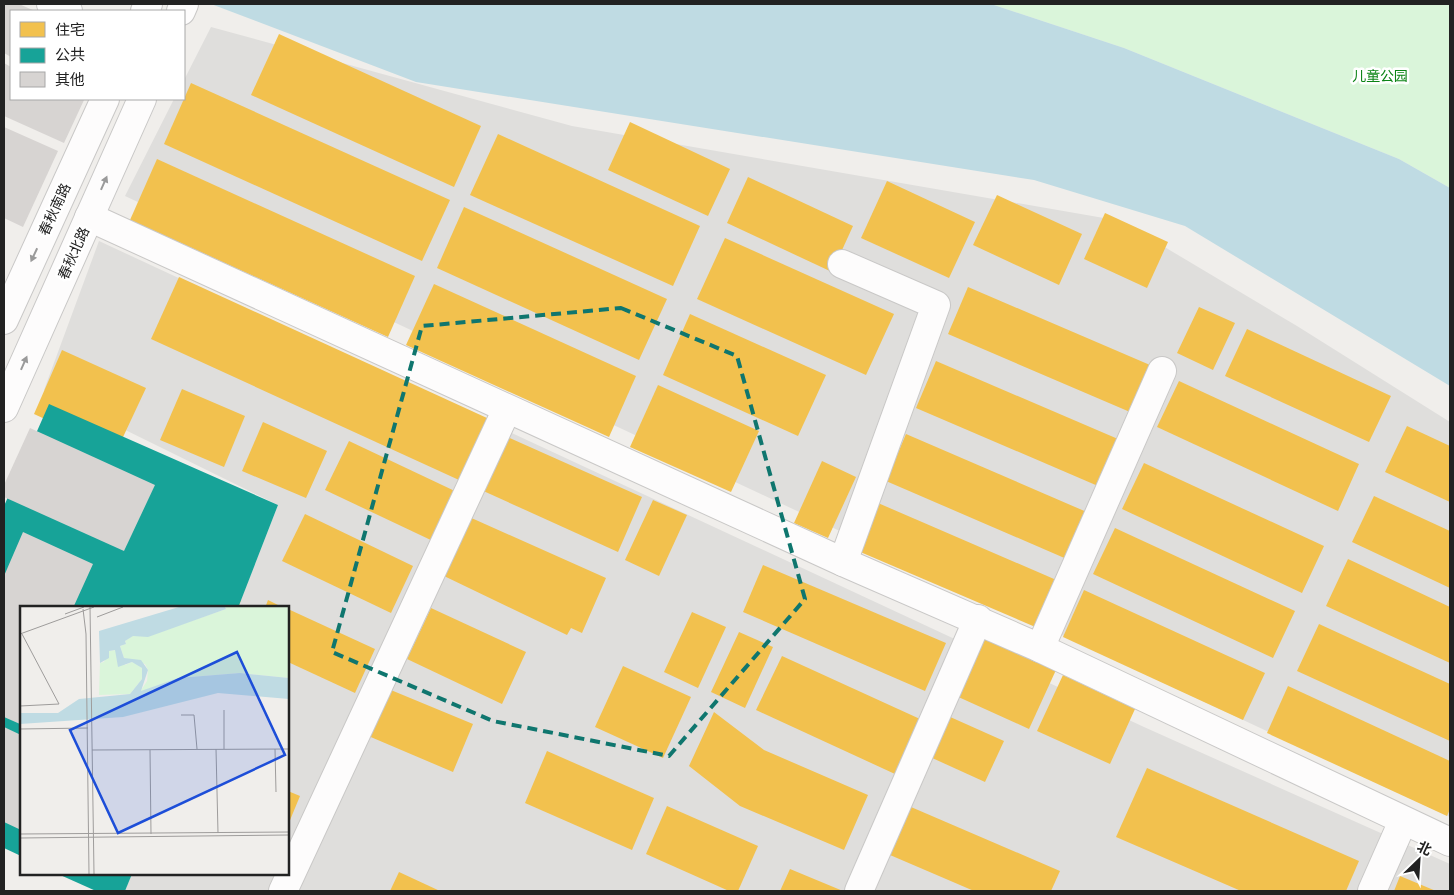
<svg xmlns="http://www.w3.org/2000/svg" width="1454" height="895" viewBox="0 0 1454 895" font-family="Commissioner,'Noto Sans SC',sans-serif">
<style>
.residential{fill:#dfdedc}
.park{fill:#daf5da}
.water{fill:#bfdbe3}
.homes{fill:#f2c14e}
.public{fill:#17a398}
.building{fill:#d7d4d2}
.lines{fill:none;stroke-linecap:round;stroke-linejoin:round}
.minor-casing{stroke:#c9c8c7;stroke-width:30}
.minor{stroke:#fdfcfc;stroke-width:28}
.oneway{fill:#9a9a9a}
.marked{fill:none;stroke:#0f766e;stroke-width:4;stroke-dasharray:10 6;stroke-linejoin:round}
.labels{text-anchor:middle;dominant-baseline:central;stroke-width:5;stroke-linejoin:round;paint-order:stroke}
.park-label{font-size:14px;fill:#0c8416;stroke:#fff}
.street-label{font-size:14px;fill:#222;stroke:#fff}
.inset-road{fill:none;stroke:#9e9c9b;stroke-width:1}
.view{fill:#1d4ed8;fill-opacity:0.15;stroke:#1d4ed8;stroke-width:2.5}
.inset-edge{fill:none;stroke:#222;stroke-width:2.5}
</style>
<rect width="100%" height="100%" fill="#f0eeeb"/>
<g class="residential">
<path d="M211,27L572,126L1121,221L1297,326L1450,422V817L125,196L174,99H184V80Z"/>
<path d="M99,241L1144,727L1450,864V891H125L132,874H288V608L238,607L278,505L44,390Z"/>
</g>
<path class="park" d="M991,4H1450V188L1399,159L1124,48Z"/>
<path class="water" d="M211,4H991L1124,48L1399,159L1450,188V386L1185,226L1034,180L416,82Z"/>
<g class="homes">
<path d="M279,34L481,126L454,187L251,95Z"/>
<path d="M191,83L450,200L422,261L164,144Z"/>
<path d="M630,122L730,169L708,216L608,170Z"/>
<path d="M498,134L700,226L673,286L470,195Z"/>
<path d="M157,159L415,276L388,337L130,220Z"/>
<path d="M748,177L853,226L832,272L727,223Z"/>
<path d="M887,181L975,222L949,278L861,238Z"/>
<path d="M997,195L1082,234L1059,285L973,245Z"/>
<path d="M464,207L667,299L639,360L437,268Z"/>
<path d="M1105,213L1168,242L1147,288L1084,259Z"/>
<path d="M725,238L894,314L866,375L697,299Z"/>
<path d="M179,277L487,418L459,480L151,339Z"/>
<path d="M434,284L636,376L609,437L406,345Z"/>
<path d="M968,287L1150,365L1130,412L948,334Z"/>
<path d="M1199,307L1235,323L1213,370L1177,353Z"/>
<path d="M690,314L826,375L798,436L663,375Z"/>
<path d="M1247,329L1391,396L1369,442L1225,376Z"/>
<path d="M62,350L146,388L116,452L34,414Z"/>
<path d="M936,361L1118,439L1098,486L916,408Z"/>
<path d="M1179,381L1359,464L1338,511L1157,427Z"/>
<path d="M658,385L759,431L731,492L630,447Z"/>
<path d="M182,389L245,416L224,467L160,440Z"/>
<path d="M263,422L327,451L306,498L242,471Z"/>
<path d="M1407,426L1450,446V502L1385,472Z"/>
<path d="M906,434L1089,513L1069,560L886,481Z"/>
<path d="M503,435L642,497L618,552L479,489Z"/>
<path d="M349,441L459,493L435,542L325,490Z"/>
<path d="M822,461L856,477L828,538L794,523Z"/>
<path d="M1144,463L1324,546L1302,593L1122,509Z"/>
<path d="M1374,496L1450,531V588L1352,542Z"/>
<path d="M653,500L687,515L659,576L625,560Z"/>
<path d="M878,503L1061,582L1040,629L858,551Z"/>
<path d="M305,514L413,566L391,613L282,561Z"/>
<path d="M467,516L606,578L582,633L571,628L567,635L444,576Z"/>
<path d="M1115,528L1295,611L1273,658L1093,574Z"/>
<path d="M1348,559L1450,607V663L1326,606Z"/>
<path d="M763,565L946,643L925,691L743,612Z"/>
<path d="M214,588L241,600L238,608H206Z"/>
<path d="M1084,590L1265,673L1243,720L1063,637Z"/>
<path d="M268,600L284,608H265Z"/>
<path d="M431,608L526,652L502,704L407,659Z"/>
<path d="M288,609L375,649L355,693L288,662Z"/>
<path d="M692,612L726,627L698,688L664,672Z"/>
<path d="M1319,624L1450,684V741L1297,671Z"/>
<path d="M739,632L773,647L745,708L711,692Z"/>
<path d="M981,636L1056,670L1029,729L954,695Z"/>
<path d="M782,656L920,719L895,774L756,710Z"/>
<path d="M623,666L691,697L663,758L595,727Z"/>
<path d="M1063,675L1135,709L1110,764L1037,731Z"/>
<path d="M1288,686L1450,761V809L1447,816L1267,733Z"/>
<path d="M386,688L473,724L453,772L366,735Z"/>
<path d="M714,712L764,750L868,795L844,850L740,806L689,766Z"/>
<path d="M948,716L1004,741L985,782L930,757Z"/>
<path d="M547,751L654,798L632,850L525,803Z"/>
<path d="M1147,768L1359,861L1346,891H1241L1116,837Z"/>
<path d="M288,791L300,796L288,825Z"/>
<path d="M667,806L758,846L738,891H729L646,854Z"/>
<path d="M911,807L1060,871L1051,891H974L890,855Z"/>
<path d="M790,869L843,891H780Z"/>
<path d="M399,872L440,891H390Z"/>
<path d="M1400,876L1436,891H1394Z"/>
</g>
<g class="public">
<path d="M49,404L278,505L238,608H21V856L4,848V506Z"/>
<path d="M58,874H132L125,891H96Z"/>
</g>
<g class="building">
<path d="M4,4H19L35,11H11V57L4,53Z"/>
<path d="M4,63L11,67V99H81L84,100L64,143L4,116Z"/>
<path d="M4,127L58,151L23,227L4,218Z"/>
<path d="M30,428L155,485L124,551L4,497V485Z"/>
<path d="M23,532L93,564L73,608H21L20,724L4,717V576Z"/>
<path d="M4,727L21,735V830L4,822Z"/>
</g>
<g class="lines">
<g class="minor-casing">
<g id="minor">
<path d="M51,4L68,11"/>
<path d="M145,11L148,4"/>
<path d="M181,11L184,4"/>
<path d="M89,217L843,562L1040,648L1450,842"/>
<path d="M842,264L936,305L843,562"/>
<path d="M4,320L105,99"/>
<path d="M4,408L142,99"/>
<path d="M1040,648L1162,371"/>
<path d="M283,891L507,409"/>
<path d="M859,891L978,619"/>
<path d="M1372,891L1403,821"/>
</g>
</g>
<use href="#minor" class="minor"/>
</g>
<defs><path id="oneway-solid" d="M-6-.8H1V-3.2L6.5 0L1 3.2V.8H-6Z" transform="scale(1.25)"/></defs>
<g class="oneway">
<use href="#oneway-solid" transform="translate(104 183) rotate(-66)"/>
<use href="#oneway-solid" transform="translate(34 255) rotate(115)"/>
<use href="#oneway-solid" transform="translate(24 363) rotate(-66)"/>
</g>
<path class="marked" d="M621,308L737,356L805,599L669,756L493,721L332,652L422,326Z"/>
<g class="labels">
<g class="park-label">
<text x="1380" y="75">儿童公园</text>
</g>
<g class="street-label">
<text transform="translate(54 209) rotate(-65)">春秋南路</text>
<text transform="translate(73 253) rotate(-66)">春秋北路</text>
</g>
</g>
<g transform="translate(20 606)">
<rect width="269" height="269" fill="#f0eeeb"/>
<path d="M205,1H269V72L220,67L158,72L120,86L127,75L128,64L125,58L104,52L100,40L106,38L105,35L112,30H128L206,3ZM96,44L105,59L112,56L120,59L124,66L122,73L110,88L79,89L80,57L84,56L89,45Z" fill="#daf5da"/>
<path d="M159,1H205L206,3L128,31L113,30L105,35L106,38L100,40L104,52L121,54L128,64L121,85L158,72L220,67L269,72V93L198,87L103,111L0,118V107H38L59,93L110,88L122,73V62L112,56L98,61L95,44L89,45V52L80,57L79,25Z" fill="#bfdbe3"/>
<path class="inset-road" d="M70,1L74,268M63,3L66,28L69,268M45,8L64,1M77,11L103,1M0,28L74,1M0,100L39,98L2,28M204,104V143M161,109H174L177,143M0,123L68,122M196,143L198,227M255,143L256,186M72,144L269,143M130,144L131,228M0,228L269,226M0,232L269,229"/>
<path class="view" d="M217,46L265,149L98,227L50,124Z"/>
<rect width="269" height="269" class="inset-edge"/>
</g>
<rect width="1454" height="895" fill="none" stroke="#222222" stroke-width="10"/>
<rect x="10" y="10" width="175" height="90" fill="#ffffff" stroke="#a7a7a7"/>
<rect x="20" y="22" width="25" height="15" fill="#f2c14e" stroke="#a7a7a7"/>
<text x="55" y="35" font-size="15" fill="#222222">住宅</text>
<rect x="20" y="48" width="25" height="15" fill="#17a398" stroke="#a7a7a7"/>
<text x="55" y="60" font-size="15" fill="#222222">公共</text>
<rect x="20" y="72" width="25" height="15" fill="#d7d4d2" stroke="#a7a7a7"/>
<text x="55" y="85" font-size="15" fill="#222222">其他</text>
<g transform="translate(1419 860) rotate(25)" stroke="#ffffff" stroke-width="4" paint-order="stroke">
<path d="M0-4L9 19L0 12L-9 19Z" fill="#222222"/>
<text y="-8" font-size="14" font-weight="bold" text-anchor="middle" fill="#222222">北</text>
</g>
</svg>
